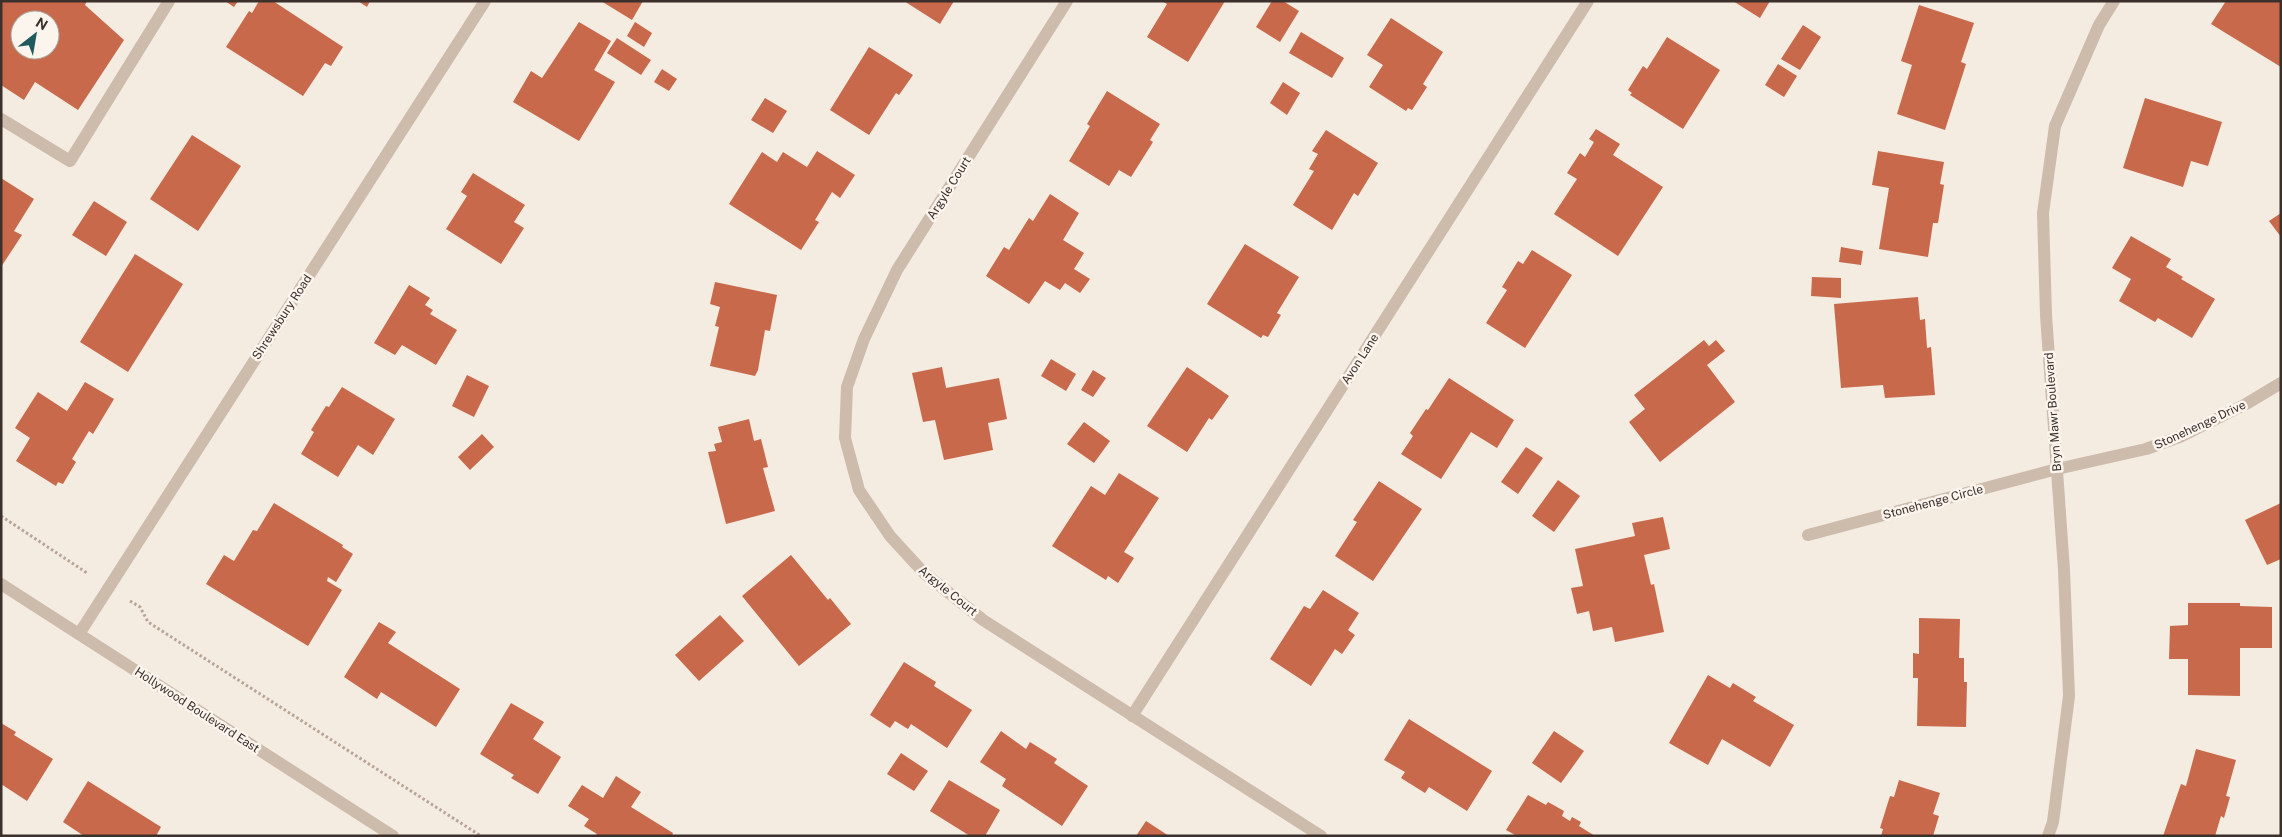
<svg xmlns="http://www.w3.org/2000/svg" width="2282" height="837" viewBox="0 0 2282 837" font-family="'Public Sans',sans-serif">
<style>
.building{fill:#c8694b;fill-rule:evenodd}
.lines{fill:none;stroke-linecap:round;stroke-linejoin:round}
.path{stroke:#b9a596;stroke-width:3;stroke-dasharray:2.5 2.5;stroke-linecap:butt}
.minor{stroke:#cdbbac;stroke-width:12}
.labels{text-anchor:middle;dominant-baseline:central;stroke-width:5;stroke-linejoin:round;paint-order:stroke}
.street-label{font-size:12px;fill:#3b302b;stroke:#fbf5ee}
</style>
<rect width="100%" height="100%" fill="#f4ebe1"/>
<g class="building">
<path d="M1,1H87L85,5L124,40L78,110L35,82L24,100L1,85ZM20,20H50V50H20Z"/>
<path d="M225,1H238L234,7Z"/>
<path d="M259,1H273L343,47L331,66L325,63L303,96L226,47L249,11L252,13Z"/>
<path d="M358,1H370L367,7Z"/>
<path d="M601,1H643L632,20Z"/>
<path d="M904,1H954L940,24Z"/>
<path d="M1162,1H1225L1188,62L1147,37L1167,4Z"/>
<path d="M1272,1H1283L1299,11L1280,42L1256,27Z"/>
<path d="M1733,1H1770L1760,18Z"/>
<path d="M2226,1H2281V67L2211,24Z"/>
<path d="M1919,5L1974,23L1961,62L1966,64L1945,130L1897,114L1912,65L1901,61Z"/>
<path d="M1391,18L1443,52L1423,84L1427,87L1412,110L1408,108L1406,111L1369,87L1383,65L1367,55Z"/>
<path d="M579,22L611,41L594,70L615,82L579,141L513,102L531,71L542,78Z"/>
<path d="M635,22L652,33L644,47L627,36Z"/>
<path d="M1803,25L1821,37L1800,70L1781,59Z"/>
<path d="M1301,32L1344,58L1332,78L1289,53Z"/>
<path d="M1667,37L1720,70L1683,129L1630,95L1632,93L1628,90L1643,66L1647,69Z"/>
<path d="M617,38L651,60L641,75L607,53Z"/>
<path d="M869,47L913,75L899,95L896,93L869,135L830,110Z"/>
<path d="M1778,64L1797,76L1784,97L1765,85Z"/>
<path d="M662,69L677,79L669,91L654,82Z"/>
<path d="M1283,82L1300,93L1287,115L1270,103Z"/>
<path d="M1107,91L1160,124L1150,140L1153,142L1131,177L1119,170L1109,186L1069,161L1090,126L1087,124Z"/>
<path d="M765,98L787,111L773,133L751,120Z"/>
<path d="M2145,98L2222,122L2208,166L2191,161L2183,187L2123,168Z"/>
<path d="M1596,129L1620,144L1613,155L1663,187L1618,256L1554,214L1577,179L1567,173L1580,153L1585,157L1594,142L1589,139Z"/>
<path d="M1326,130L1378,163L1358,196L1354,193L1332,230L1293,205L1314,171L1309,169L1318,154L1312,151Z"/>
<path d="M192,135L241,166L198,231L150,199Z"/>
<path d="M817,151L855,175L840,198L832,192L815,220L819,222L801,250L729,204L762,152L777,162L783,152L807,167Z"/>
<path d="M1878,151L1944,162L1940,184L1944,185L1938,223H1933L1928,257L1879,249L1889,188L1872,185Z"/>
<path d="M473,173L525,205L514,222L524,228L501,264L446,229L467,196L461,192Z"/>
<path d="M1,178L34,199L14,231L22,235L1,267Z"/>
<path d="M1050,194L1079,213L1063,240L1084,253L1074,269L1090,279L1080,293L1065,283L1060,290L1045,281L1029,304L986,276L1004,247L1009,250L1029,218L1033,221Z"/>
<path d="M94,201L127,222L106,256L72,235Z"/>
<path d="M2281,213V237L2269,221Z"/>
<path d="M2131,236L2171,259L2166,267L2183,277L2181,279L2215,299L2192,338L2158,318L2155,322L2119,301L2131,279L2112,268Z"/>
<path d="M1245,244L1299,277L1277,313L1281,315L1268,337L1263,335L1261,338L1207,304Z"/>
<path d="M1841,247L1863,251L1861,265L1839,262Z"/>
<path d="M1532,250L1572,275L1525,348L1486,323L1507,290L1502,287L1518,261L1523,264Z"/>
<path d="M135,254L183,284L128,372L80,342Z"/>
<path d="M1812,277L1841,278V298L1811,296Z"/>
<path d="M715,282L777,295L770,331L765,330L758,370L755,376L710,366L719,327L715,326L720,307L710,304Z"/>
<path d="M409,285L430,298L425,305L433,310L430,314L457,330L436,365L402,345L395,355L374,343Z"/>
<path d="M1918,297L1920,320L1925,319L1927,348L1931,347L1935,395L1885,398L1883,385L1841,388L1834,304Z"/>
<path d="M1704,340L1709,346L1716,340L1725,351L1707,365L1735,402L1660,462L1629,422L1645,409L1634,395Z"/>
<path d="M1051,359L1076,374L1066,391L1041,376Z"/>
<path d="M942,367L946,388L999,378L1007,419L988,423L993,450L944,460L935,420L923,422L912,373Z"/>
<path d="M1187,367L1229,396L1212,420L1209,418L1187,452L1147,426Z"/>
<path d="M1093,370L1106,378L1093,397L1081,390Z"/>
<path d="M467,375L489,386L474,417L452,406Z"/>
<path d="M1449,378L1514,420L1497,448L1471,432L1441,479L1401,454L1413,436L1410,433L1426,409L1428,410Z"/>
<path d="M85,382L114,399L93,434L89,431L72,459L76,462L63,484L58,482L56,486L16,461L30,438L15,428L38,392L67,411Z"/>
<path d="M342,387L395,419L373,455L358,445L338,477L301,454L314,432L311,430L326,406L329,407Z"/>
<path d="M749,419L754,441L761,439L768,467L763,468L775,511L726,524L708,452L716,451L714,444L722,442L718,427Z"/>
<path d="M1084,422L1110,441L1094,463L1067,444Z"/>
<path d="M482,434L494,447L470,470L458,457Z"/>
<path d="M1526,447L1543,458L1518,494L1501,482Z"/>
<path d="M1119,473L1159,498L1124,552L1134,558L1118,583L1108,576L1106,580L1052,546L1091,486L1105,495Z"/>
<path d="M1558,480L1580,496L1554,532L1532,516Z"/>
<path d="M1379,481L1422,509L1373,581L1335,556L1357,522L1353,520Z"/>
<path d="M274,503L343,545L342,547L353,554L336,582L328,577L327,581L342,590L308,646L206,584L224,555L234,561L253,530L257,531Z"/>
<path d="M2281,503V559L2267,565L2245,520Z"/>
<path d="M1663,517L1670,549L1644,555L1651,585L1654,584L1664,632L1615,642L1612,627L1593,631L1589,611L1577,614L1571,588L1583,586L1575,549L1635,536L1632,523Z"/>
<path d="M791,555L828,600L830,598L851,624L799,666L742,596Z"/>
<path d="M1323,590L1359,613L1348,630L1355,635L1342,654L1335,649L1311,686L1270,659L1304,606L1310,609Z"/>
<path d="M2188,603H2240V606L2272,607V648H2240V696L2188,695V659H2169L2170,626L2188,625Z"/>
<path d="M720,615L744,641L699,681L675,655Z"/>
<path d="M1919,618L1960,619L1959,658H1964V682H1967L1966,727L1917,726L1918,678H1913V653L1919,654Z"/>
<path d="M379,622L396,632L388,643L460,689L436,727L381,692L377,699L344,677Z"/>
<path d="M904,662L936,682L934,686L972,710L947,748L911,724L908,729L895,721L890,728L870,715Z"/>
<path d="M1708,675L1730,688L1733,683L1756,697L1753,701L1794,725L1770,767L1722,739L1708,765L1669,743Z"/>
<path d="M511,703L544,722L533,739L561,757L538,794L511,778L514,775L480,754Z"/>
<path d="M1409,719L1492,771L1467,811L1429,787L1425,793L1401,778L1405,772L1384,760Z"/>
<path d="M1,723L16,732L14,735L53,759L27,801L1,784Z"/>
<path d="M1001,731L1026,749L1030,742L1057,759L1054,763L1088,786L1062,826L1002,786L1006,779L980,762Z"/>
<path d="M1554,731L1584,751L1561,783L1532,763Z"/>
<path d="M2196,749L2236,760L2226,796L2230,797L2224,818L2221,816L2215,836H2163L2181,784L2186,786Z"/>
<path d="M901,753L928,771L914,791L887,774Z"/>
<path d="M616,776L641,792L631,807L673,833L672,836H595L597,834L584,826L589,819L568,806L582,785L603,798Z"/>
<path d="M949,780L1000,810L985,836H970L930,811Z"/>
<path d="M1899,780L1940,793L1933,814L1939,816L1933,836H1881L1883,829L1880,828L1890,796L1894,797Z"/>
<path d="M88,781L161,827L156,836H84L63,822Z"/>
<path d="M1528,795L1546,805L1548,802L1564,811L1562,816L1570,821L1572,817L1581,822L1579,826L1595,836H1517L1506,830Z"/>
<path d="M1146,821L1169,836H1136Z"/>
</g>
<g class="lines">
<g class="path">
<path d="M1,516L87,573"/>
<path d="M130,601L140,607L148,622L481,836"/>
</g>
<g class="minor">
<path d="M1067,1L897,270L864,339L847,387L845,438L859,490L890,536L924,573L983,620L1321,836"/>
<path d="M1,119L70,161L169,1"/>
<path d="M1808,535L2057,469L2146,449L2182,436L2246,404L2281,383"/>
<path d="M1,584L393,836"/>
<path d="M79,634L485,1"/>
<path d="M1132,716L1588,1"/>
<path d="M2048,836L2053,822L2069,696L2064,570L2046,315L2043,213L2055,126L2099,25L2114,1"/>
</g>
</g>
<g class="labels">
<g class="street-label">
<text transform="translate(949 188) rotate(-58)">Argyle Court</text>
<text transform="translate(282 317) rotate(-57)">Shrewsbury Road</text>
<text transform="translate(1360 359) rotate(-57)">Avon Lane</text>
<text transform="translate(2053 412) rotate(-94)">Bryn Mawr Boulevard</text>
<text transform="translate(2200 425) rotate(-25)">Stonehenge Drive</text>
<text transform="translate(1933 502) rotate(-15)">Stonehenge Circle</text>
<text transform="translate(948 591) rotate(39)">Argyle Court</text>
<text transform="translate(197 710) rotate(33)">Hollywood Boulevard East</text>
</g>
</g>
<rect width="2282" height="837" fill="none" stroke="#3b302b" stroke-width="5"/>
<g transform="translate(35 35) rotate(31)"><circle r="24" fill="#fbf5ee" stroke="#aea6a0"/>
<path d="M0-4L9 19L0 12L-9 19Z" fill="#1f5a5e"/>
<text y="-8" font-size="14" font-weight="bold" text-anchor="middle" fill="#3b302b">N</text>
</g>
</svg>
